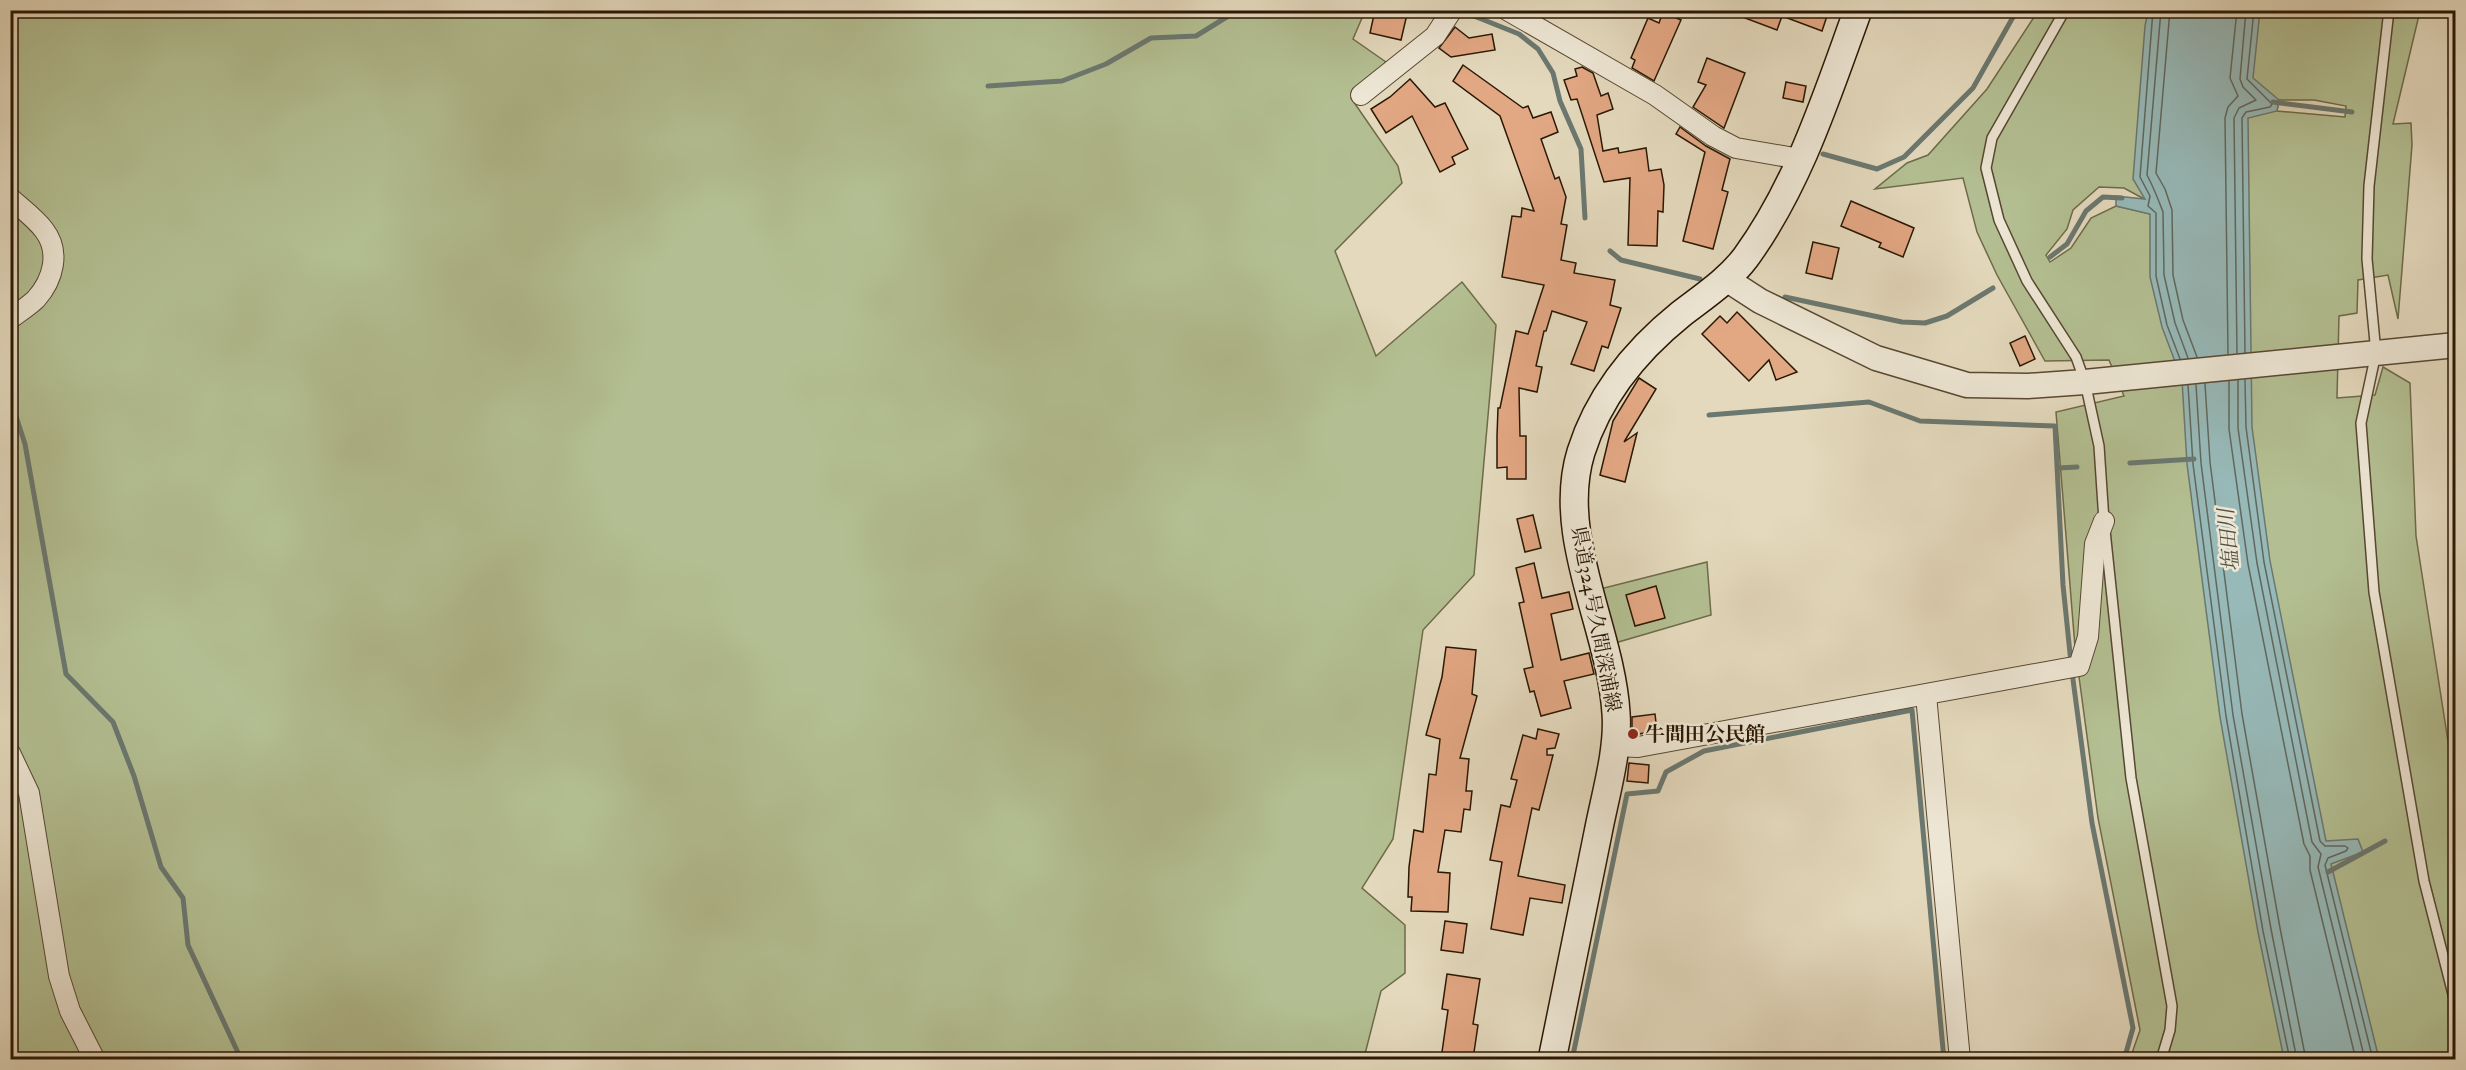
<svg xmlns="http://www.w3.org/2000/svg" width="2466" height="1070" viewBox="0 0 2466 1070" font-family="'IM FELL Double Pica','Noto Serif JP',serif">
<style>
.green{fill:#b3bf92;stroke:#6e6b4a;stroke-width:1.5;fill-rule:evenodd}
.water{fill:#97b9b8;stroke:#6b7870;stroke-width:1.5}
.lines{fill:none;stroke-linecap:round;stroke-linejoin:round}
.shore{stroke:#60685e;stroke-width:1.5}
.stream{stroke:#6b7870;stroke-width:5}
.building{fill:#e2a783;stroke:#2a1703;stroke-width:1.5}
.service-casing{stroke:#584832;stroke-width:12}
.minor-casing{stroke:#584832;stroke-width:22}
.tertiary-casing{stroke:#584832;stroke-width:27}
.secondary-casing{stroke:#2a1703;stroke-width:30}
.service{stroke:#ede6d4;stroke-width:9}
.minor{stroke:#ede6d4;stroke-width:20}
.tertiary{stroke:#ede6d4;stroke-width:24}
.secondary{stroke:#ede6d4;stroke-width:27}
.poi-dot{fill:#8f2418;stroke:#ede6d4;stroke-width:2}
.labels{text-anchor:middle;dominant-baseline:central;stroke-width:5;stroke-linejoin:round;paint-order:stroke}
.street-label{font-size:20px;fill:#2a1703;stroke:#ede6d4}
.poi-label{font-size:20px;font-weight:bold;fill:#2a1703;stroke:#ede6d4;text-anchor:start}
.water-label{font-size:21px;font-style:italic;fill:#505042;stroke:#ede6d4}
</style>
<rect width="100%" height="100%" fill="#e4d9bd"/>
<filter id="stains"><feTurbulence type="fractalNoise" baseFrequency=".00333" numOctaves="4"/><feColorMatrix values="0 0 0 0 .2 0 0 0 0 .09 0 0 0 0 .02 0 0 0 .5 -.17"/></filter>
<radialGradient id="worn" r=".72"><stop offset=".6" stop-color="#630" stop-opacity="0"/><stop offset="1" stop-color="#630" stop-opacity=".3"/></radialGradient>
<g class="green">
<path d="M10,11H1365L1353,39L1386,62L1351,98L1398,166L1402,183L1335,251L1376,356L1462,282L1496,325L1474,575L1423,630L1393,839L1362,888L1405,925V973L1381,991L1365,1054L1340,1056L1338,1060L11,1059Z"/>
<path d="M2038,11H2168L2146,200L2124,188L2099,187L2073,210L2067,229L2046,255L2050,262L2071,248L2091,218L2116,206L2150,214L2162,207L2321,1059L2168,1060L2151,1057L2150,1059H2130L2140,1030L2098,818L2075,647L2056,412L2124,396L2109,360L2045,361L1997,275L1977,232L1963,178L1875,189L1907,163L1928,155L1987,89Z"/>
<path d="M2212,11H2420L2393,124L2411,123L2412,145L2398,319L2388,275L2358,280L2357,313L2339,316L2337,398L2375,395L2383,367L2410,383L2416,536L2455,786V1059H2344L2257,674ZM2314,100L2346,106L2345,117L2277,111L2279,100Z"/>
<path d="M1707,562L1711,615L1615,643L1600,589Z"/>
</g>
<path class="water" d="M2148,11H2260L2253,78L2279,100L2277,111L2248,118L2252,427L2270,561L2326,841L2358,839L2363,852L2331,864L2379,1059H2284L2258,932L2220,717L2187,464L2182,380L2162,327L2150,277V214L2116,206V196L2145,199L2133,179L2145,26Z"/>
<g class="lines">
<g class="shore">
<path d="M2153,10L2140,177L2150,196L2148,206L2156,213V276L2167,325L2180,359"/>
<path d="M2161,10L2147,175C2154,188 2158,199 2163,212L2164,275L2175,323L2188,358"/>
<path d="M2170,10L2156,173L2165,189L2172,210L2173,275L2183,320L2197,357"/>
<path d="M2237,353L2234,118L2239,108L2256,100L2243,87L2240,79L2246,10"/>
<path d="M2245,353L2242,118L2246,112L2270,107L2272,104L2247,79L2254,10"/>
<path d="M2228,354L2225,118L2228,107L2238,96L2230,78L2237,10"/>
<path d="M2238,380V428L2257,563L2312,842L2321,854L2318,867L2365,1060"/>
<path d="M2245,380L2246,427L2264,562L2320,841L2325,846H2345L2348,848L2346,851L2328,858L2325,865L2373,1060"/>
<path d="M2229,381V429L2248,564L2304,844L2310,856V870L2356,1060"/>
<path d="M2205,384L2210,462L2242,714L2280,928L2306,1060"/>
<path d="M2188,385L2193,464L2226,716L2263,931L2290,1060"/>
<path d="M2196,385L2201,463L2233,715L2271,929L2297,1060"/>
</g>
<g class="stream">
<path d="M1459,10L1519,34L1538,49L1553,73L1560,101L1581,149L1585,218"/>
<path d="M988,86L1062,81L1106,64L1151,38L1196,36L1238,10"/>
<path d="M2273,102L2352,112"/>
<path d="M2450,114H2456"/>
<path d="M1823,154L1877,169L1904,157L1973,88L2017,10"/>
<path d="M1610,251L1621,260L1700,279"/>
<path d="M2050,257L2067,244L2086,211L2103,197L2122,198"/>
<path d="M1785,297L1902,322L1925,323L1947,316L1993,288"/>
<path d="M10,398L25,444L66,674L113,722L134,776L161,867L183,898L188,945L240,1057L247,1060"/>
<path d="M1709,415L1869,402L1920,421L2055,426L2063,585L2071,663"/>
<path d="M2130,463L2194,459"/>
<path d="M2058,468L2077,467"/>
<path d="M2072,672L2092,823L2133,1028L2124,1060"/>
<path d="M2450,833L2456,831"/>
<path d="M2328,872L2385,841"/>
<path d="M1572,1060L1627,794L1658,791L1666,772L1704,751L1912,710L1944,1060"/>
</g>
</g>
<g class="building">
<path d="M1375,10H1408L1401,40L1370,33Z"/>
<path d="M1729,10H1829L1822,31L1782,16L1777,30L1729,12Z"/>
<path d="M1663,12L1681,20L1654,81L1632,68L1635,60L1631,58L1648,18L1659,23Z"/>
<path d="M1455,27L1469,38L1492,34L1495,50L1451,57L1439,48Z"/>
<path d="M1707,58L1745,73L1724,128L1693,107L1706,85L1698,82Z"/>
<path d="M1463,65L1523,108L1528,106L1533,118L1551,112L1558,132L1541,139L1555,179L1559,177L1566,197L1561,224L1567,225L1561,260L1576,263L1574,273L1615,280L1610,305L1621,308L1608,348L1602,346L1594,371L1571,364L1587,322L1552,311L1546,331H1544L1536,366L1542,367L1537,392L1519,388L1520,436H1526V479H1507V467L1497,468V436L1498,408H1500L1516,331L1528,334L1544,285L1502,277L1512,216L1521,217L1522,208L1534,211L1500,116L1453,81Z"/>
<path d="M1582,67L1593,73L1601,96L1608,93L1613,109L1597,115L1603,151L1618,148L1619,153L1646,148L1649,171L1661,169L1664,185L1663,212L1658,211L1657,246L1628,245L1630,178L1604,182L1577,99L1571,100L1564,80L1577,76L1575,69Z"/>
<path d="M1410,79L1435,107L1445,103L1468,149L1452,157L1455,164L1440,172L1412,116L1386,133L1371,109L1390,97Z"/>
<path d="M1786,82L1806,86L1803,102L1783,98Z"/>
<path d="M1680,127L1706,146L1730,159L1722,190L1728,192L1713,249L1683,241L1705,152L1676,134Z"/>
<path d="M1851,201L1914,228L1903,257L1879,247L1881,243L1841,226Z"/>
<path d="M1813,242L1839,248L1832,279L1806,273Z"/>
<path d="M1737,312L1797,372L1776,380L1769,360L1749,381L1702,334L1720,316L1727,323Z"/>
<path d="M2025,336L2035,359L2020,366L2010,343Z"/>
<path d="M1639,378L1656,389L1624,442L1637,433L1625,482L1603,476L1600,475L1613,421Z"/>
<path d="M1533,515L1541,548L1525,552L1517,519Z"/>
<path d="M1534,563L1542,598L1569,592L1573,609L1551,614L1561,660L1589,653L1594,674L1564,681L1571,708L1541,716L1534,691L1530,692L1524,669L1533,667L1519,603L1524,602L1516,568Z"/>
<path d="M1656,586L1665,618L1635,626L1626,595Z"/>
<path d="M1446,647L1476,650L1472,694L1477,696L1460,758L1469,759L1466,791H1472L1470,810L1464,809L1461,832L1445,830L1438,872L1450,873L1448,912L1411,911L1412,897H1408L1409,867L1414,830L1423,832L1429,774L1436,775L1440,739L1426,735L1442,677Z"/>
<path d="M1655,714L1657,731L1632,735V717Z"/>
<path d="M1538,729L1559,734L1555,748L1547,749V755H1553L1539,810L1532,808L1518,876L1565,885L1562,903L1530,898L1523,935L1491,929L1502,862L1490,860L1501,805L1510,807L1517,780L1511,779L1523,735L1536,739Z"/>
<path d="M1629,763L1649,765L1648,783L1627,781Z"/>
<path d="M1445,921L1467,924L1463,953L1441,950Z"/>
<path d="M1447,974L1480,979L1473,1024L1478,1025L1473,1059H1441L1448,1010L1442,1009Z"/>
</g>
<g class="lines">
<g class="service-casing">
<g id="service">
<path d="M2065,10L1992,138L1986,168L1999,220L2027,281L2076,357L2085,382L2099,446L2104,521L2131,778L2172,1006L2170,1030L2161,1060"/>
<path d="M2389,10L2369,186L2367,259L2376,353L2361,423L2374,592L2424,881L2456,1006"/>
</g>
</g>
<g class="minor-casing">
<g id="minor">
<path d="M1507,10L1655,95L1713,136L1736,148L1800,159"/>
<path d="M1361,95L1435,36L1452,10"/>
<path d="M10,198C21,208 35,218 44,230C61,252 53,280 36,299C29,306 19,312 10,319"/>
<path d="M1926,695L1960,1060"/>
<path d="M1614,746L1638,747L2079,666L2088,637L2095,544L2104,521"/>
<path d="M10,753L29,793L59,976L70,1011L95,1060"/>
</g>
</g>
<g class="tertiary-casing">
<path id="tertiary" d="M1726,279L1760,301L1876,358L1967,385L2028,386L2085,382L2456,345"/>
</g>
<g class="secondary-casing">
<path id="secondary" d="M1552,1060C1568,984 1583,908 1598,833C1605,796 1619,750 1616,713C1611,629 1555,536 1581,452C1599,395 1635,351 1681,314C1703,297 1729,280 1746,257C1799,184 1827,95 1858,10"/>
</g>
<use href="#service" class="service"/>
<use href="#minor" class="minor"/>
<use href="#tertiary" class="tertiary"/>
<use href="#secondary" class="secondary"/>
</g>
<circle class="poi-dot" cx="1633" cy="734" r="6"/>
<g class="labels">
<g class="street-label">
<text transform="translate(1596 619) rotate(79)">県道324号久間深浦線</text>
</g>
<g class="poi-label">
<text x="1645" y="734">牛間田公民館</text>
</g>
<g class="water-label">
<text transform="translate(2229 540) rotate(-95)">塩田川</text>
</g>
</g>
<rect width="2466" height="1070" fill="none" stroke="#e4d9bd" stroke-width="36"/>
<rect x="12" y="12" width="2442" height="1046" fill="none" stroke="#2a1703" stroke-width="3"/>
<rect x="18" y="18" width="2430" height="1034" fill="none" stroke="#2a1703" stroke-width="1.5"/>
<rect width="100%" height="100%" filter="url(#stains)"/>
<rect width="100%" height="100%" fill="url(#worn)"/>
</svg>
